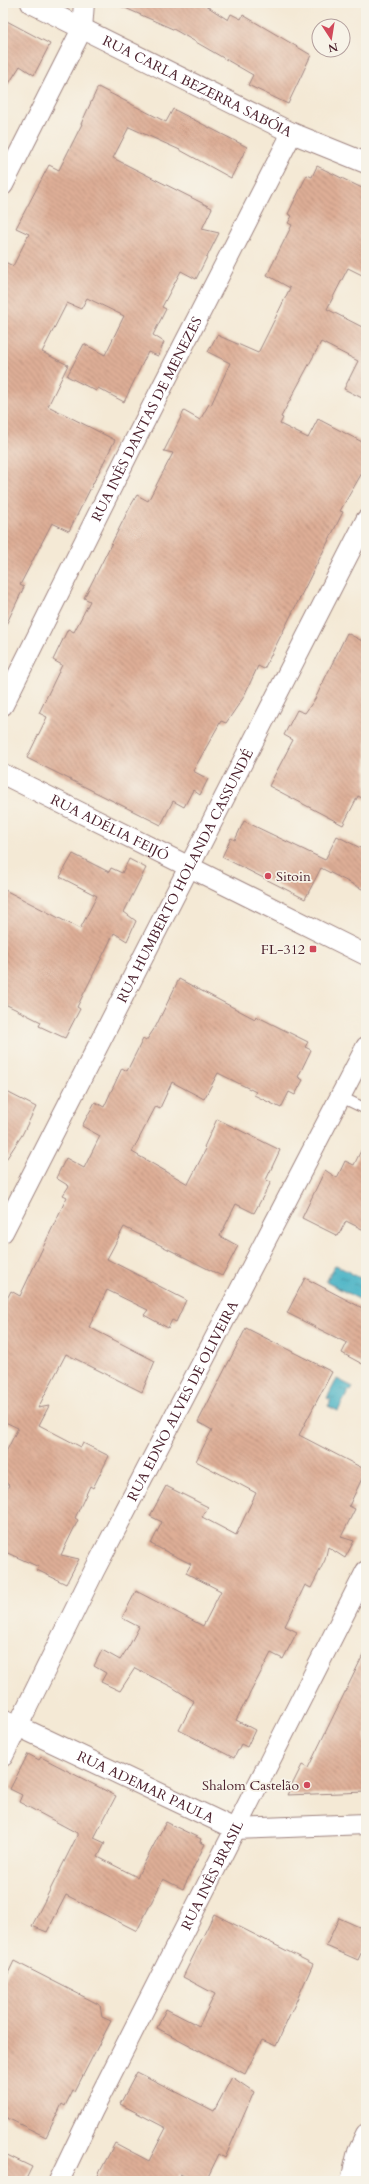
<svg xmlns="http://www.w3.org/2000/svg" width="369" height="2184" viewBox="0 0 369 2184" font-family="Cardo,serif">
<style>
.water{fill:url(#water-ripples);stroke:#486878}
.building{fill:url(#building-back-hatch)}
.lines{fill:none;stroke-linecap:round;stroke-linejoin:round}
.lane-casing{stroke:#9f8480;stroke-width:12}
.street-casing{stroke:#9f8480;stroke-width:22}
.lane{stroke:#fff;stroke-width:10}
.street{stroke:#fff;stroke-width:20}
.poi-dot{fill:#d1495b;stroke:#f7f3e8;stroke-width:1.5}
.labels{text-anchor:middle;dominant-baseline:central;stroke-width:3.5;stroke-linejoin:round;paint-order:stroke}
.street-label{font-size:14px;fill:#4a1f2b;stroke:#f7f3e8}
.poi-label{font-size:14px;fill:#4a1f2b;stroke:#f7f3e8;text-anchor:end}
</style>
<defs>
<pattern id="water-ripples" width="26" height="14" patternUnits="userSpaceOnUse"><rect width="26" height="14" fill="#47b2c5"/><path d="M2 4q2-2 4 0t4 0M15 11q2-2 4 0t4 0" fill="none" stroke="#3d90a0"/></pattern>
<pattern id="building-back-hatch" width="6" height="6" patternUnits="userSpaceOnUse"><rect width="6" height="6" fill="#deae96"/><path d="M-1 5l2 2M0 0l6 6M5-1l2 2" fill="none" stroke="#b68d7b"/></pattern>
</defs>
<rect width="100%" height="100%" fill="#f7f3e8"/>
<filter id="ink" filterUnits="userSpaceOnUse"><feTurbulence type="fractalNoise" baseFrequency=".025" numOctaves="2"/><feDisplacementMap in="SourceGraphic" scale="8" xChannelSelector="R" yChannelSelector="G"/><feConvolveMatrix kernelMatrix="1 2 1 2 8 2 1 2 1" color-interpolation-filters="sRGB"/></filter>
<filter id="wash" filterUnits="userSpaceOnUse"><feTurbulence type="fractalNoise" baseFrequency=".012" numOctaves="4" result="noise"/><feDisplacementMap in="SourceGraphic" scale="16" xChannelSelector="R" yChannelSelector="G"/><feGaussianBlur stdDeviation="0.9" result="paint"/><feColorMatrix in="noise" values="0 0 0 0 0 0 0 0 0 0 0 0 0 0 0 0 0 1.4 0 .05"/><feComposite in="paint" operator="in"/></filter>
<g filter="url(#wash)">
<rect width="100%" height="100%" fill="#f4e9d5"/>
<g class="water">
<path d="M336,1265L360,1278L366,1273V1290L362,1298L359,1299L326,1282L334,1266Z"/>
<path d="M337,1379L353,1387L351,1391L349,1390L338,1411L328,1406L331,1400L327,1398Z"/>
</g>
<g id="blocks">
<g class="building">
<path d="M114,3H202L228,20L231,14L241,19L243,15L311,55L288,104L248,85L253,75L175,30Z"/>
<path d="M3,19L50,44L34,75L20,66L3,93Z"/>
<path d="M98,87L166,122L173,109L247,147L231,178L180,150L129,127L113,158L212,208L202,229L219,233L196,279L181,271L162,307L166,309L153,335L164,342L158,356L148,352L124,402L98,388L96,391L67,376L84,344L105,355L124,316L87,298L81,309L67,303L42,352L68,365L48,406L115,440L69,531L52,523L20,585L24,587L3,631V261L13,266L29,234L16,228L49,165L59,170L82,124H81Z"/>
<path d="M317,166L366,190V277L348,268L327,309L366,329V400L344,389L358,361L321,342L281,417L283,418L280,424L308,438L318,419L366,444V466L340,511L343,512L264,669L258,666L243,698L226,723L221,721L193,771L208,779L200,795L193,790L184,807L173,801L161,825L27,758L47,717L39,713L62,665L53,660L68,629L74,632L90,601L84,598L130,507L137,495L148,501L173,453L164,451L184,411L200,420L209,404L211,405L230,363L208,352L217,335L258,353L268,333L290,288L267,275L292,225L288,223L292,216L288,214L307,175L312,177Z"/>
<path d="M347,633L366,643V800L358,796L343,825L269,786L293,740L284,735L297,710L305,713L315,699Z"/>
<path d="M244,821L325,860L337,836L366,851V891L321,868L305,899L222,857L231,838L235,840Z"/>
<path d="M73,854L109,872L111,868L122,873L129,859L146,868L124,912L136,921L127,941L114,933L77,1007L80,1009L65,1038L39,1026L41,1022L3,1003V889L80,929L97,896L60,877Z"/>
<path d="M179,979L255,1019L256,1016L308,1042L305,1047L311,1050L298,1077L303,1080L295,1095L289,1092L281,1108L254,1095L256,1092L218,1073L204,1099L172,1082L160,1108L156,1106L132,1152L188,1184L206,1149L204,1147L217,1119L280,1150L266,1180L271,1182L254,1213L236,1204L220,1236L238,1246L222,1276L124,1227L107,1259L186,1300L176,1322L172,1320L168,1328L144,1315L148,1310L107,1290L89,1327L155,1361L142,1392L66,1354L38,1408L49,1406L39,1425L81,1447L83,1443L109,1456L93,1488L90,1486L75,1518L78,1520L61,1555L79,1559L66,1584L37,1570L39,1567L3,1551V1497L9,1485L3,1481V1458L18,1428L3,1421V1307L11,1291L20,1296L67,1197L63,1195L69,1186L56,1178L66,1158L84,1168L100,1136L82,1126L95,1102L104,1107L122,1068L127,1071L143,1039L146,1041L156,1026Z"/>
<path d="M3,1090L36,1107L22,1135L3,1164Z"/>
<path d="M366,1140V1231L346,1221L338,1236L302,1218L325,1170L337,1178L345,1161L354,1165Z"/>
<path d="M305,1278L366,1310V1366L342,1353L347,1343L287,1313Z"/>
<path d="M246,1328L332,1372L299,1435L366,1470L349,1506L355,1509L341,1537L354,1541L345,1558L328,1547L325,1560L311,1588L305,1585L285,1626L297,1632L283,1659L271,1653L236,1720L255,1730L247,1747L241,1744L234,1758L179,1730L194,1701L172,1687L135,1668L120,1691L101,1682L106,1673L94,1666L102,1650L120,1660L129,1646L139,1627L122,1618L136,1591L203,1626L221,1591L186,1573L191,1564L151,1544L162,1522L150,1516L166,1486L208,1507L202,1517L236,1535L256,1493L196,1461L212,1430L198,1422Z"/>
<path d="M366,1649V1792L287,1795L302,1765L308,1768Z"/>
<path d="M28,1754L39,1760L41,1757L116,1796L94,1838L105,1843L98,1857L137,1877L166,1822L201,1839L200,1842L205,1844L183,1889L163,1879L137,1931L66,1895L47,1932L32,1926L77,1836V1833L19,1802L22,1795L10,1789Z"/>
<path d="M214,1914L313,1964L276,2046L262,2040L245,2074L157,2028L166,2009L199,2026L215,1994L183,1977Z"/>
<path d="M339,1918L366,1930V1942L358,1960L326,1946Z"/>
<path d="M14,1961L100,2005L102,2017L111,2021L75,2091L73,2090L65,2106L62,2104L46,2137L3,2116V1984Z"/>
<path d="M137,2072L214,2111L232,2077L254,2092L225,2158L219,2154L206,2181H194L180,2174L176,2181H95L115,2143L149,2161L166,2128L120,2104Z"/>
<path d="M3,2153L32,2167L25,2181H3Z"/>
</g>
</g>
</g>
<g filter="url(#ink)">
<use href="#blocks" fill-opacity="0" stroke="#9f8480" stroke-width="1"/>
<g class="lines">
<g class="lane-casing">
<path id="lane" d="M341,1097L366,1109"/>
</g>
<g class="street-casing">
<g id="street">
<path id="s1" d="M31,3L292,133L366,163"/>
<path d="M3,185L82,29L84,3"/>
<path id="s2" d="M3,705L131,448L292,133"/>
<path id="s3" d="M3,774L366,955"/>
<path id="s4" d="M3,1232L366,520"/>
<path id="s5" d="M3,1719L235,1829L366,1824"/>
<path id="s6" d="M3,1756L94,1571L366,1047"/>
<path id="s7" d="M59,2181L93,2110L366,1571"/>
<path d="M351,2181L358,2151L366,2134"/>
</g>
</g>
<use href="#lane" class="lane"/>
<use href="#street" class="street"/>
</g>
</g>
<g class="poi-dot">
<circle cx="268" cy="876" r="4"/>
<rect x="309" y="945" width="8" height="8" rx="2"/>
<circle cx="307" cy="1785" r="4"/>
</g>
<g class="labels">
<g class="street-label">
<text stroke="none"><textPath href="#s1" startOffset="186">RUA CARLA BEZERRA SABÓIA</textPath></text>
<text stroke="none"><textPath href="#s2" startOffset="320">RUA INÊS DANTAS DE MENEZES</textPath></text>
<text stroke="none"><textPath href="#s3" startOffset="119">RUA ADÉLIA FEIJÓ</textPath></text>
<text stroke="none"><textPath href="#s4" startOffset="400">RUA HUMBERTO HOLANDA CASSUNDÉ</textPath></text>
<text stroke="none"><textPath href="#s6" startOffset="398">RUA EDNO ALVES DE OLIVEIRA</textPath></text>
<text stroke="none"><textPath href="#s5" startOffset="158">RUA ADEMAR PAULA</textPath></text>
<text stroke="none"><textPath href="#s7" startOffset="342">RUA INÊS BRASIL</textPath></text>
</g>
<g class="poi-label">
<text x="276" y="876" text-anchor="start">Sitoin</text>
<text x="305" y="949">FL-312</text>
<text x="299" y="1785">Shalom Castelão</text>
</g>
</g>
<rect width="369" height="2184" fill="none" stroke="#f7f3e8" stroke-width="16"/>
<g transform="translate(331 38) rotate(168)"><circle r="19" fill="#f7f3e8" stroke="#b29e9c"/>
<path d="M0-3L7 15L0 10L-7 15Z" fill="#d1495b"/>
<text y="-6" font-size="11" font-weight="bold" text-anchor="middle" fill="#4a1f2b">N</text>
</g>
</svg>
